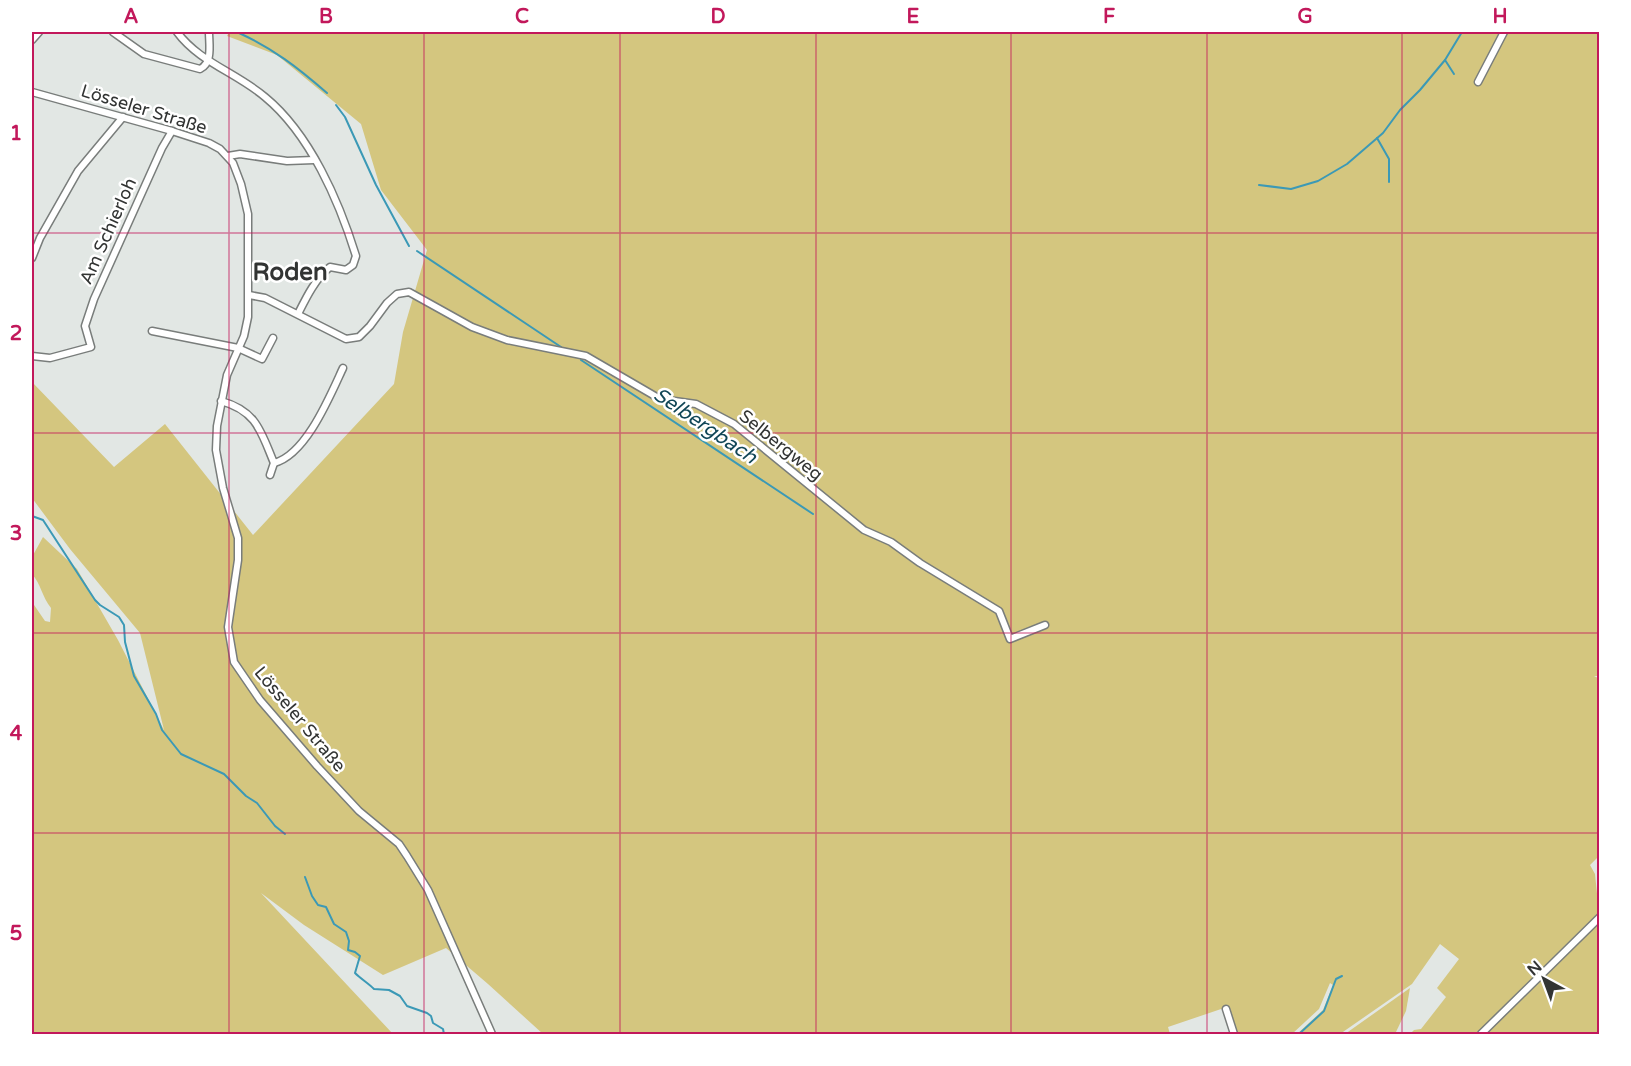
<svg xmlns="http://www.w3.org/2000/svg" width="1631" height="1066" viewBox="0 0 1631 1066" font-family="'Varela Round',sans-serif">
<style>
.green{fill:#d4c67f}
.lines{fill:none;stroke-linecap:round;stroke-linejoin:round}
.stream{stroke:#3b99b6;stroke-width:2}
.minor-casing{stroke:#797d7b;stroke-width:9}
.minor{stroke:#fff;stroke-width:6}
.grid{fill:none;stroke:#c2185b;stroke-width:1.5;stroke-opacity:0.55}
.labels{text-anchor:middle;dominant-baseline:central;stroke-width:5;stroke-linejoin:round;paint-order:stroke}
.street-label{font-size:18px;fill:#323433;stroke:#fff}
.water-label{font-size:20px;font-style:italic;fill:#124757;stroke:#fff}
.district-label{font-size:24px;font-weight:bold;fill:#323433;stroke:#fff}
.neatline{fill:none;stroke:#c2185b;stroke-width:2}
.grid-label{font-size:20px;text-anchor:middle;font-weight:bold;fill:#c2185b}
</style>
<rect width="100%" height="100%" fill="#e2e7e4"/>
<g class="green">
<path d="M229,32H1599L1600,676H1594L1600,679V855L1590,865L1595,874L1599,913L1499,1014L1504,1016L1599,920V1034H1410L1414,1030L1421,1029L1446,997L1437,988L1459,959L1440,944L1412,984L1340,1034H1297L1323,1010L1333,985L1330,983L1319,1009L1292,1034H1236L1227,1007L1168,1027L1170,1034H543L488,984L446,948L383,975L304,925L261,893L393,1034H32V602L45,621L50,622L51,608C42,597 41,584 32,574V557L43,537L77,569L118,640L164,730L140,633L70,549L32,498V382L114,467L165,424L253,535L394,384L403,332L427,250L381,190L361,124L277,55L227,36Z"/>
<path d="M1410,988L1406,1011L1395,1034H1345Z"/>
</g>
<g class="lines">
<g class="stream">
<path d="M237,32C274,49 297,67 327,93"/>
<path d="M1445,60L1454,74"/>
<path d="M336,105L345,117L376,185L409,246"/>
<path d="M1377,138L1389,159V182"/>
<path d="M1259,185L1291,189L1318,181L1347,164L1383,133L1400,110L1420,90L1445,60L1462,32"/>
<path d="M417,251L561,347"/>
<path d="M581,360L813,514"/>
<path d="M32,516L43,520L95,600L100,605L119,617L124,625L125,642L134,676L156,714L162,730L181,754L224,774L246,796L257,803L275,826L285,834"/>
<path d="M305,877L312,896L318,905L326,907L334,924L346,932L349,941L348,950L355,952L360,956L355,973C361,979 368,983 374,989L389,990L400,996L407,1006L427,1013L431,1016L433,1023L443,1029L444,1034"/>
<path d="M1299,1034L1324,1011L1336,979L1342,976"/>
</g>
<g class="minor-casing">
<g id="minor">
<path d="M113,32L144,54L200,69C213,63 209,44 209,32"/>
<path d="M177,32C199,62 237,73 265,97C310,134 339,201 356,256L353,265L346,270L330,267C315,279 306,298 298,314"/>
<path d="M32,40L39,32"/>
<path d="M1478,82L1504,32"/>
<path d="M32,92L172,131L209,143L220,149L233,163L241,184L248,214V317L244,336L227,375L217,426L216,450L223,488L238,538V560L228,627L234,662L260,700L317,766L359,811L399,844L407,856L428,890L492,1034"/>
<path d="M228,156L240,154L287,161L314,160"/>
<path d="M32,258L40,238L78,171L123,117"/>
<path d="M249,295L265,298L346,339L359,337L370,326L387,303L397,294L409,292L472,327L507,340L586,356L660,399L696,404L734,424L864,530L891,542L920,563L999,611L1010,639L1045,625"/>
<path d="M152,331L238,348L262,359L273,338"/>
<path d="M32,356L50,358L91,347L85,326L94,299L162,148L172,131"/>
<path d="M221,401C257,411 261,432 274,463L270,475"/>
<path d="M274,463C306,455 330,396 343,368"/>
<path d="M1226,1009L1234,1034"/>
<path d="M1481,1034L1600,917"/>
</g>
</g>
<use href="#minor" class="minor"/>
</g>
<path class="grid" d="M229,32V1034M424,32V1034M620,32V1034M816,32V1034M1011,32V1034M1207,32V1034M1402,32V1034M32,233H1600M32,433H1600M32,633H1600M32,833H1600"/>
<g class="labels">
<g class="street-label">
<text transform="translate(144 109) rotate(17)">Lösseler Straße</text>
<text transform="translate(108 231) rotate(-66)">Am Schierloh</text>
<text transform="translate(781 445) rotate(39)">Selbergweg</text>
<text transform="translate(300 719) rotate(50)">Lösseler Straße</text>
</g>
<g class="water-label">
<text transform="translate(705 426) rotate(34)">Selbergbach</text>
</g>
<g class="district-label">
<text x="290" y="272">Roden</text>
</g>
</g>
<rect width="1631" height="1066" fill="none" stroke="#ffffff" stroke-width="66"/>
<g transform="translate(1544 979) rotate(319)" stroke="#ffffff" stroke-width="4.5" paint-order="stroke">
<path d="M0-4.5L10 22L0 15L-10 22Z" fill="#323433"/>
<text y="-9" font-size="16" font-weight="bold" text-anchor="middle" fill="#323433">N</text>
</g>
<rect x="33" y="33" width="1565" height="1000" class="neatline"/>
<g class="grid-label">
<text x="131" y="23">A</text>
<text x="326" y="23">B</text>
<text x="522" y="23">C</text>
<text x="718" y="23">D</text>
<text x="913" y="23">E</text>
<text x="1109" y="23">F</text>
<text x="1305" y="23">G</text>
<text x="1500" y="23">H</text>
<text x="16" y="140">1</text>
<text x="16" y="340">2</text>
<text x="16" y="540">3</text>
<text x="16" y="740">4</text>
<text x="16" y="940">5</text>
</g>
</svg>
